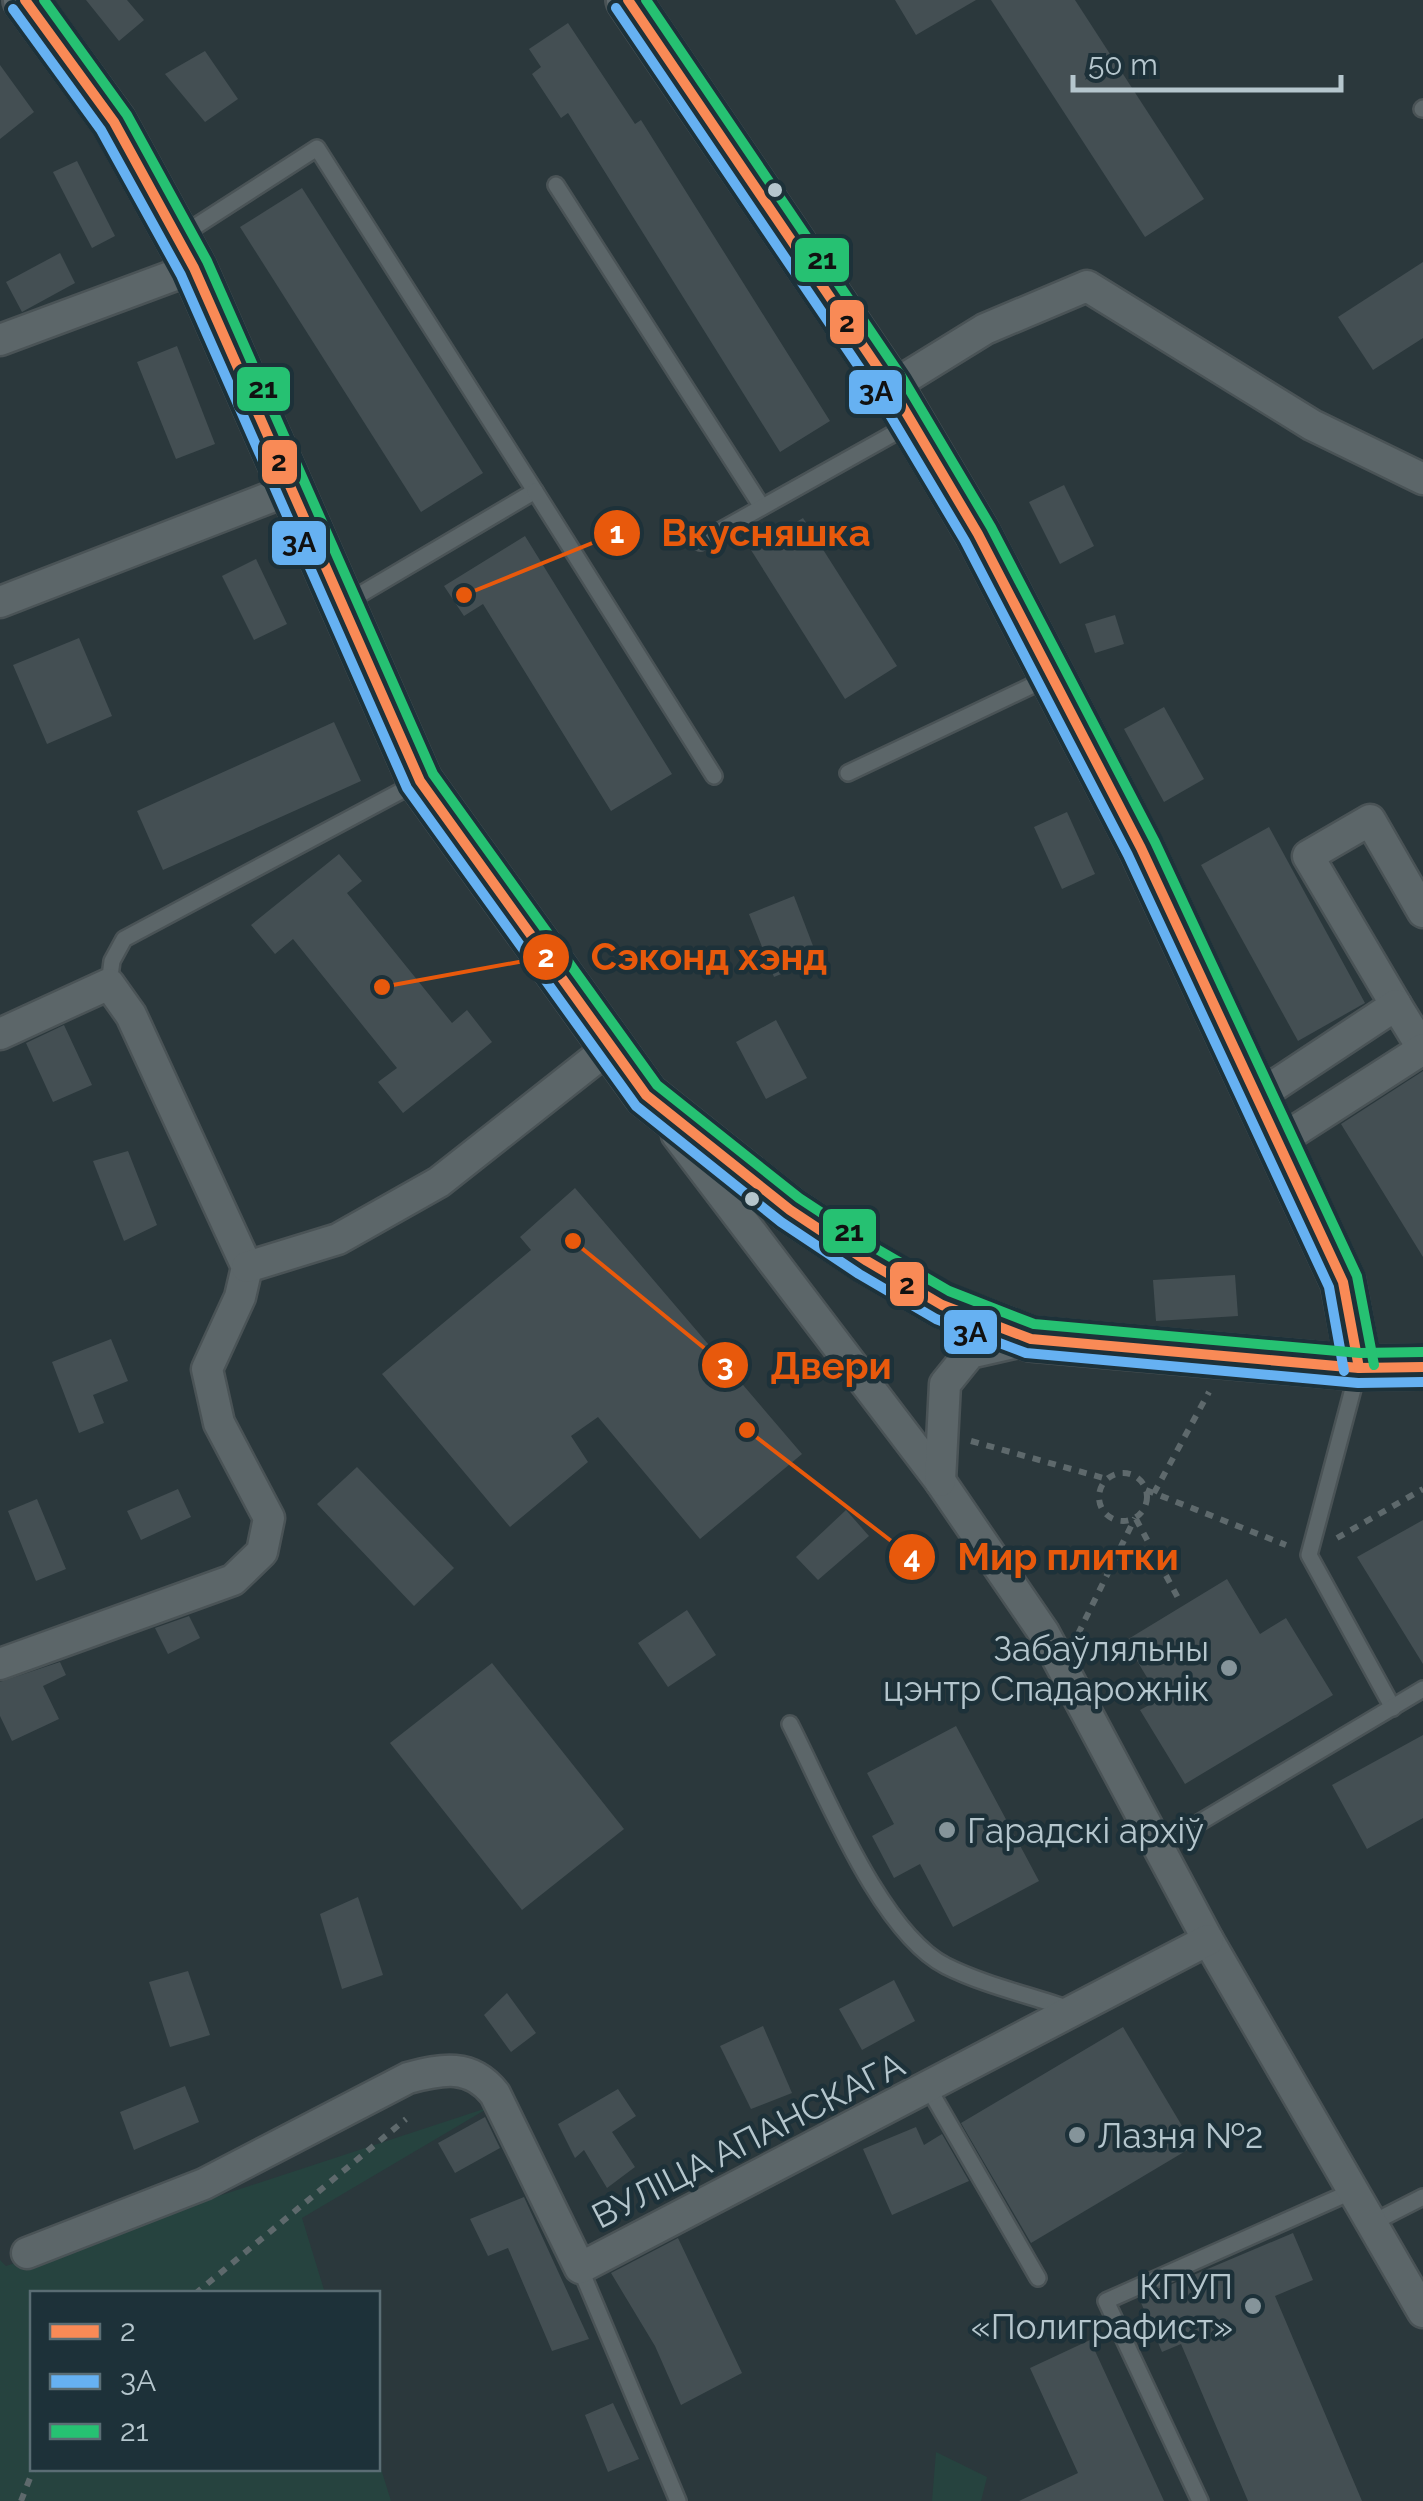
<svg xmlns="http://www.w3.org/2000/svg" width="1423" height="2501" viewBox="0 0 1423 2501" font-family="Raleway,sans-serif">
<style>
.green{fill:#26433f}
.building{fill:#444f53}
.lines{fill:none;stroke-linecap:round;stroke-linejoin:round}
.lane-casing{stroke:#4a5356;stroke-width:20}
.street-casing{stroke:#4a5356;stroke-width:35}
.secondary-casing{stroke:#4a5356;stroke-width:48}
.path{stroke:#5e696c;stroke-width:6;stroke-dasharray:8 8;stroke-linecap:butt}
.lane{stroke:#5c6669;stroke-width:15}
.street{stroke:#5c6669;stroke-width:30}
.secondary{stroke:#606a6e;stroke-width:42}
.bus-1-casing{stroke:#1d3139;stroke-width:18}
.bus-2-casing{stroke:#1d3139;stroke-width:18}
.bus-3-casing{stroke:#1d3139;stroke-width:18}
.bus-1{stroke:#f98a56;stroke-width:10}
.bus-2{stroke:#66b1f2;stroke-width:10}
.bus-3{stroke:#26c172;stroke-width:10}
.bus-dot{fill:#b5c6cd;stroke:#1d3139;stroke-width:4}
.poi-dot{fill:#85949a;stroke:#1d3139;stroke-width:4}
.labels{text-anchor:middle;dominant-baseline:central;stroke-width:9;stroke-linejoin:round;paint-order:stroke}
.poi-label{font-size:35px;fill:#b5c6cd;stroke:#1d3139;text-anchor:end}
.street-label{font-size:35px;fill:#b5c6cd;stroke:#1d3139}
.leader{fill:none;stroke:#e8590c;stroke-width:4}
.callout-dot{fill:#e8590c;stroke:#1d3139;stroke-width:4}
.mark-label{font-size:30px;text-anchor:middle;font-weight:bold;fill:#fff}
.callout-label{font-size:38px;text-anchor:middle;font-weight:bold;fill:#e8590c;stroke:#1d3139;stroke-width:9;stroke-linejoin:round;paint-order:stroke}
.line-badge{stroke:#1d3139;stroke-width:4}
.pale-badge-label{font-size:28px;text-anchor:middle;font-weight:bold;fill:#111}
</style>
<rect width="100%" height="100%" fill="#2b383c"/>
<g class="green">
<path d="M490,2107L302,2218L325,2293L32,2294V2468H378V2459L391,2501H0V2260L6,2266Z"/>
<path d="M936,2452L987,2477L981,2501H932Z"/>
</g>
<g class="building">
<path d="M86,0H127L144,20L119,41Z"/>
<path d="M895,0H976L916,35Z"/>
<path d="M991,0H1075L1204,199L1145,237Z"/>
<path d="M568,23L635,124L641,120L830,421L780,452L568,113L561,118L532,74L541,67L529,49Z"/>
<path d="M205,51L238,99L205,122L165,74Z"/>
<path d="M0,65L34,112L0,139Z"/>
<path d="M77,161L115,236L92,248L53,172Z"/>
<path d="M302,188L483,473L421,512L240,227Z"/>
<path d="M60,253L75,283L22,312L6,282Z"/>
<path d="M1423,262V338L1373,370L1338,317Z"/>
<path d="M177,346L215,444L176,459L137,362Z"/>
<path d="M1064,485L1094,546L1060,564L1029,502Z"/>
<path d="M803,518L897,666L845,699L751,550Z"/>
<path d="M525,536L672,774L611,811L483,604L464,616L444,586Z"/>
<path d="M256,559L287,624L254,640L222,576Z"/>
<path d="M1115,615L1124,644L1095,653L1085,624Z"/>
<path d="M79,638L112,716L47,744L13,665Z"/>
<path d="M1164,707L1204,779L1164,802L1124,729Z"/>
<path d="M334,722L361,781L163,870L137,811Z"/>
<path d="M1067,812L1095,874L1062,889L1034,827Z"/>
<path d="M1269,827L1365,1003L1298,1041L1201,865Z"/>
<path d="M339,854L362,881L347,893L452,1023L467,1010L492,1042L403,1113L378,1082L397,1068L293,939L275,954L251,925Z"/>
<path d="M794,896L818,959L774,977L749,914Z"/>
<path d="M776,1020L807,1078L766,1099L736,1042Z"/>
<path d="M64,1025L92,1085L53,1102L26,1043Z"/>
<path d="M1423,1071V1257L1341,1124Z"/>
<path d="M128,1151L157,1225L124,1241L93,1161Z"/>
<path d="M575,1188L802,1454L700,1539L598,1417L571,1436L588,1462L510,1527L382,1374L531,1250L520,1237Z"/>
<path d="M1235,1275L1238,1316L1156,1321L1153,1280Z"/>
<path d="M111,1339L128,1381L93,1395L104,1423L79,1433L52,1362Z"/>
<path d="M357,1467L454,1568L414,1606L317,1504Z"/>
<path d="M178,1489L191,1517L141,1540L127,1511Z"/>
<path d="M37,1499L66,1569L36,1581L8,1511Z"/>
<path d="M846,1510L869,1536L818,1580L796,1557Z"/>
<path d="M1423,1520V1664L1357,1557Z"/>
<path d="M1227,1579L1260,1634L1286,1618L1333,1695L1185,1784L1140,1710L1160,1699L1125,1641Z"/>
<path d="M687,1610L716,1655L668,1687L638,1643Z"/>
<path d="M189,1616L200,1638L168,1654L155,1628Z"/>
<path d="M60,1662L66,1675L43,1686L59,1719L12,1741L0,1716V1682Z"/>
<path d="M492,1663L624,1829L522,1910L390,1743Z"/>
<path d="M956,1726L1039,1881L953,1927L920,1864L894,1878L872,1836L894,1824L867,1773Z"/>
<path d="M1423,1735V1818L1367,1849L1332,1785Z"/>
<path d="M358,1897L383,1975L342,1989L320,1914Z"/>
<path d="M188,1971L210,2035L170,2047L149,1982Z"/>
<path d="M894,1980L915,2021L862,2050L839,2009Z"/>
<path d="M507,1993L536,2033L511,2052L484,2015Z"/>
<path d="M763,2026L792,2093L751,2109L720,2046Z"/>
<path d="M1123,2027L1194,2146L1031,2243L961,2123Z"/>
<path d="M185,2086L199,2122L134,2150L120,2112Z"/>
<path d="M618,2089L636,2116L612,2132L635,2167L607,2188L584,2150L575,2158L558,2124Z"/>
<path d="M485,2117L500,2148L455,2173L438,2143Z"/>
<path d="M916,2127L924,2145L942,2134L969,2181L892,2215L863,2149Z"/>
<path d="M524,2197L589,2339L552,2351L508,2248L488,2256L470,2219Z"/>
<path d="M1293,2233L1313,2280L1275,2296L1362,2501H1248L1181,2344L1162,2352L1139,2298Z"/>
<path d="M678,2238L742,2373L681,2405L655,2346L611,2273Z"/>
<path d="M1090,2340L1164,2501H1019L1078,2473L1030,2368Z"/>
<path d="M613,2403L639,2459L608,2472L585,2415Z"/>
</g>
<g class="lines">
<g class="lane-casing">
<g id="lane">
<path d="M1422,109L1423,108"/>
<path d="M556,185L762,507"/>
<path d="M179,237L317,148L535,491L344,604"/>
<path d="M535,491L714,776"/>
<path d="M700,542L909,425"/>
<path d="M848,773L1048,678"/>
<path d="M109,984L112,961L124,939L418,782"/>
<path d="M1358,1370L1309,1555L1393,1708"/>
<path d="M790,1724C824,1790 880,1933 946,1966C984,1985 1029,1995 1069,2009"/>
<path d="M1160,1846L1423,1689"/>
<path d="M929,2089L1038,2278"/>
<path d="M1372,2223L1423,2197"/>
<path d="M580,2268L678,2501"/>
<path d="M1200,2501L1106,2301L1353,2191"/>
</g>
</g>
<g class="street-casing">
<g id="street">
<path d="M0,340L194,268"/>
<path d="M891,387L985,329L1087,286L1312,425L1423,479"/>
<path d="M0,602L289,490"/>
<path d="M1396,1005L1308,856L1370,820L1423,912"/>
<path d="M0,1034L109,984L131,1015L247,1267L240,1297L207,1369L219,1423L269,1518L262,1552L233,1580L0,1664"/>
<path d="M1257,1097L1396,1005L1423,1049"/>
<path d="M677,1135L940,1481L1044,1633L1208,1940L1423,2312"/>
<path d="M1278,1142L1423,1049"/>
<path d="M247,1267L338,1239L439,1182L610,1047"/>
<path d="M940,1481L945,1384L970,1353L1031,1339"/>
<path d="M27,2253L204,2184L408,2078C442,2069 471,2063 495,2094L580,2268L1208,1940"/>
</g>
</g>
<g class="secondary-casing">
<g id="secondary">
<path d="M25,0L114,122L194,268L420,781L646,1095L790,1210L867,1261L942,1305L1031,1339L1359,1368L1423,1367"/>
<path d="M628,0L891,387L978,534L1141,848L1343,1282L1359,1368"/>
</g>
</g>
<g class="path">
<path d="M971,1441L1107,1479"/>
<circle cx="1123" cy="1497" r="24"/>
<path d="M1146,1490L1286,1545"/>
<path d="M1154,1493L1209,1392"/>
<path d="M1136,1519L1178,1598"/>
<path d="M1337,1538L1423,1489"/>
<path d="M1078,1634L1135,1518"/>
<path d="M195,2294L406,2119"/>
<path d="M21,2501L34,2468"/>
</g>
<use href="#lane" class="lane"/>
<use href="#street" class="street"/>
<use href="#secondary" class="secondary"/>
<g class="bus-1-casing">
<g id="bus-1">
<path d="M25,0L114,122L194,268L420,781L646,1095L790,1210L867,1261L942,1305L1031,1339L1359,1368L1423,1367"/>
<path d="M628,0L891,387L978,534L1141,848L1343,1282L1359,1368"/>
</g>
</g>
<g class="bus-2-casing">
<g id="bus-2">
<path d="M616,8L878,395L965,541L1128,855L1329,1287L1344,1371"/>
<path d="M13,9L101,130L181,275L407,788L636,1106L781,1222L859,1274L936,1319L1026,1353L1358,1383L1423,1382"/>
</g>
</g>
<g class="bus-3-casing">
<g id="bus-3">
<path d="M44,0L127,115L207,261L433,774L657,1085L799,1198L875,1248L949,1291L1034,1324L1360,1353L1423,1352"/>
<path d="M646,0L903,379L991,527L1155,842L1357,1276L1374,1365"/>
</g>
</g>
<use href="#bus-1" class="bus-1"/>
<use href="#bus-2" class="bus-2"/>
<use href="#bus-3" class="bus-3"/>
</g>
<g class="bus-dot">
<circle cx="775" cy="190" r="9"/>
<circle cx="752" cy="1199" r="9"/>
</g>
<g class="poi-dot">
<circle cx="1229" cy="1668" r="10"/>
<circle cx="947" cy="1830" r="10"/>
<circle cx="1077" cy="2135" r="10"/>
<circle cx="1253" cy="2306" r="10"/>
</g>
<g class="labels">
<g class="poi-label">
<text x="1209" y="1648">Забаўляльны<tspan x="1209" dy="40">цэнтр Спадарожнік</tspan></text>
<text x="967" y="1830" text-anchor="start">Гарадскі архіў</text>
<text x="1097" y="2135" text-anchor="start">Лазня №2</text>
<text x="1233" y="2286">КПУП<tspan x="1233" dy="40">«Полиграфист»</tspan></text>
</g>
<g class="street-label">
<text transform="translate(748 2140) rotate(-27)">ВУЛІЦА АПАНСКАГА</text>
</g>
</g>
<path class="leader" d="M464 595L617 533M382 987L546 957M573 1241L725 1365M747 1430L912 1557"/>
<g class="callout-dot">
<circle cx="464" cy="595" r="10"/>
<circle cx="382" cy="987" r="10"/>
<circle cx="573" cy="1241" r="10"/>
<circle cx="747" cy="1430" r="10"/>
<circle cx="617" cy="533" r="25"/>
<circle cx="546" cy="957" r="25"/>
<circle cx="725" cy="1365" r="25"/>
<circle cx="912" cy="1557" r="25"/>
</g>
<g class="mark-label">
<text x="617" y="543">1</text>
<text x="546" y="967">2</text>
<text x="725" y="1376">3</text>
<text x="912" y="1568">4</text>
</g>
<g class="callout-label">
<text x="766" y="546">Вкусняшка</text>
<text x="709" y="970">Сэконд хэнд</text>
<text x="831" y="1379">Двери</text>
<text x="1068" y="1570">Мир плитки</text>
</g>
<g class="line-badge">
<rect x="793" y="236" width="58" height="48" rx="10" fill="#26c172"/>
<rect x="828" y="298" width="38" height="48" rx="10" fill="#f98a56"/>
<rect x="235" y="365" width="57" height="48" rx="10" fill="#26c172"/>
<rect x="847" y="368" width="57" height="48" rx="10" fill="#66b1f2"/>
<rect x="260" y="438" width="39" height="48" rx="10" fill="#f98a56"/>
<rect x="270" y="519" width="58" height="48" rx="10" fill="#66b1f2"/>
<rect x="821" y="1207" width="57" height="48" rx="10" fill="#26c172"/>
<rect x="888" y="1260" width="38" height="48" rx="10" fill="#f98a56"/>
<rect x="942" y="1308" width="57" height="48" rx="10" fill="#66b1f2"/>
</g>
<g class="pale-badge-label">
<text x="822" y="269">21</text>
<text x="847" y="332">2</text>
<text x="263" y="398">21</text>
<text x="876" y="401">3А</text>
<text x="279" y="471">2</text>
<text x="299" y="552">3А</text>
<text x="849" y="1241">21</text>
<text x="907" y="1294">2</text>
<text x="970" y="1342">3А</text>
</g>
<rect x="30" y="2291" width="350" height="180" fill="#1d3139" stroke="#5a6d74" stroke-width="2.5"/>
<rect x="50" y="2324" width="50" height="15" fill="#f98a56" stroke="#5a6d74" stroke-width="2.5"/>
<text x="120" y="2341" font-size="30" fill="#b5c6cd">2</text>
<rect x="50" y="2374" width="50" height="15" fill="#66b1f2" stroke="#5a6d74" stroke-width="2.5"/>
<text x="120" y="2391" font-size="30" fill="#b5c6cd">3А</text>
<rect x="50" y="2424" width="50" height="15" fill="#26c172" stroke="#5a6d74" stroke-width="2.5"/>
<text x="120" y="2441" font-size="30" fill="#b5c6cd">21</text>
<path d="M1073 75v15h268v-15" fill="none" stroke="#b5c6cd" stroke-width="5"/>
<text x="1088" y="75" font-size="30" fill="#b5c6cd" stroke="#1d3139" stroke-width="8" paint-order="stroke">50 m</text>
</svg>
